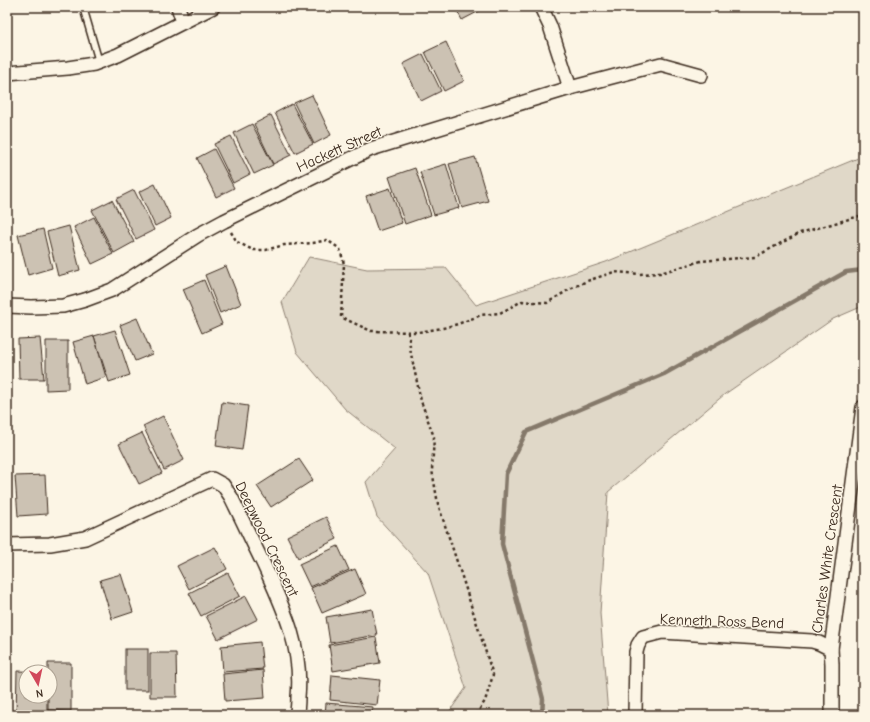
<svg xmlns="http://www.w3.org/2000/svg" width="870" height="722" viewBox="0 0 870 722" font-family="'Comic Neue',sans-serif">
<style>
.green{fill:#e0d8c8;stroke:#8e8173}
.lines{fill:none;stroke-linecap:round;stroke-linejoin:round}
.stream{stroke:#85796b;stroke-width:4.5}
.building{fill:#ccc2b3;stroke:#3b2a1e}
.lane-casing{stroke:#3b2a1e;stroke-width:9}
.street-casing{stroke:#3b2a1e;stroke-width:16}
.path{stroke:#3b2a1e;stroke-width:2.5;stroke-dasharray:3 3;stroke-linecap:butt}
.lane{stroke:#fcf5e5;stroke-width:6}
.street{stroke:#fcf5e5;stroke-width:13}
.labels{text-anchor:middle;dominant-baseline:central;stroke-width:3;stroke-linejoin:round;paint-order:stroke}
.street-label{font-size:15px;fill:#3b2a1e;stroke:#fcf5e5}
</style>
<rect width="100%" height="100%" fill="#fcf5e5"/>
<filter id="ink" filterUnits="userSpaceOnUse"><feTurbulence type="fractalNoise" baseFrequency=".025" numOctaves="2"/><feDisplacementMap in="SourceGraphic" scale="8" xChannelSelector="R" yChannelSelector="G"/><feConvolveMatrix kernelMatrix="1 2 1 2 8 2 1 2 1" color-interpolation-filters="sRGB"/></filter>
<g filter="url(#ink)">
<path class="green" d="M863,156V306L833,319L725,394L608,492L600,613L608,715H447L466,688L428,573L377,517L366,482L395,449L345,409L297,352L282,302L309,257L367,269L446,268L476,305L606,262Z"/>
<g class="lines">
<path class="stream" d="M542,715L543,699L502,544L506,474L526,432L664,374L846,272L863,270"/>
</g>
<g class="building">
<path d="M455,7H487L462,20Z"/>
<path d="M446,42L464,81L444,91L425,52Z"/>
<path d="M423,54L441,91L421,101L403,64Z"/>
<path d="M312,95L331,135L314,144L294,103Z"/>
<path d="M292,104L313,144L295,153L275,113Z"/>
<path d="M271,115L291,155L273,164L254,124Z"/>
<path d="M252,124L273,165L254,174L234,133Z"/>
<path d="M231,136L250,174L233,183L214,144Z"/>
<path d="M214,149L234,188L216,197L197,158Z"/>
<path d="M475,157L488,201L462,208L449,164Z"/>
<path d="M446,164L459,208L434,215L420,172Z"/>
<path d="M415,168L431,215L405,224L389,177Z"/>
<path d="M155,184L171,218L155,226L139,192Z"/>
<path d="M390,188L402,223L378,231L366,196Z"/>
<path d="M134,190L154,230L136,239L116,199Z"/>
<path d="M112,200L134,242L114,253L92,210Z"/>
<path d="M94,217L113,254L92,264L74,227Z"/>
<path d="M69,226L80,270L58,276L47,232Z"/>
<path d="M43,229L52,268L28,275L18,235Z"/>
<path d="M226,266L241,304L220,313L205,275Z"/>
<path d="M204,280L222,324L202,333L183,289Z"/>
<path d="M137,318L152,354L135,361L120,325Z"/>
<path d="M115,330L130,375L109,382L94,336Z"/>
<path d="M94,336L106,377L85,384L73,342Z"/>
<path d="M40,338L44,379H19L18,339Z"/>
<path d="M46,341H68V389L46,390Z"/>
<path d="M222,402L248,406L242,450L216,446Z"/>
<path d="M163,416L184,460L164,470L143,426Z"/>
<path d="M142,433L162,473L139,484L119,444Z"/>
<path d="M299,459L313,480L271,507L257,486Z"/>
<path d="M45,475L47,514L18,516L15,476Z"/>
<path d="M326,517L337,539L298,558L287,536Z"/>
<path d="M338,546L349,570L310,587L299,564Z"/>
<path d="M215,547L227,569L189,589L177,566Z"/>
<path d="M355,569L366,594L322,613L311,588Z"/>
<path d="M228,573L240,596L201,616L189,593Z"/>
<path d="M121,574L133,612L112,619L100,580Z"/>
<path d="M246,596L258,619L218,639L206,616Z"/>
<path d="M372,609L377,635L330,643L326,617Z"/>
<path d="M376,637L380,663L333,671L329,645Z"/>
<path d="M260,642L263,669L223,672L221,646Z"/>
<rect x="125" y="649" width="23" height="41"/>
<path d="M150,653H176L177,697H150Z"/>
<path d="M48,663H71V711L48,710V696H50V672H48Z"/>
<path d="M263,670L265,698L225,701L223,674Z"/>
<path d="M17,671L47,672H26V696H47V714H16Z"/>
<path d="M332,675L380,680L377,705L330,700Z"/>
<path d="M326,703L373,707L372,715H325Z"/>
</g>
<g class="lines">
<g class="lane-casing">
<path id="lane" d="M83,7L99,62"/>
</g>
<g class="street-casing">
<g id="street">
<path d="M178,7L183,22"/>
<path d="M541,7L550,26L570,88"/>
<path d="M7,73L68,68L94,64L118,55L213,7"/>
<path d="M7,306L31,307L63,306L85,300L112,290L198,235L224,221L371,149L570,88L661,64L701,75"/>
<path d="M7,545L50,544L85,538L212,479L223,485L231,497C242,519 252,541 263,563C283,607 303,647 298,697C298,703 298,709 296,715"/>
<path d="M635,715L636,652L638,645L643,637L662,632L812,641L819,643L831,649"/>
<path d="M832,715V664L831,649L863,407"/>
</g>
</g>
<g class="path">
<path d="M231,232L237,242L253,250H266L284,245L313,243L327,240L340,249L344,264L341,317L371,331L418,332L443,328L458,324L481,315L500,313L522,301L547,303L570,289L587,281L614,272L640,274L660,273L701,261L755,257L800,233L863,215"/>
<path d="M408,332L411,354L421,401L434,437L432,470L438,504L464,583L493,675L485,701L476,715"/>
</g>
<use href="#lane" class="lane"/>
<use href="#street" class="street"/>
</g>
</g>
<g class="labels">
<g class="street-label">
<text transform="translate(339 149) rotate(-24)">Hackett Street</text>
<text transform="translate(267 539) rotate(64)">Deepwood Crescent</text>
<text transform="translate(827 559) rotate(-82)">Charles White Crescent</text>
<text transform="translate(722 621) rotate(2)">Kenneth Ross Bend</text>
</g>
</g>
<rect width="870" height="722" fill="none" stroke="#fcf5e5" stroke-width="24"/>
<rect x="12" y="12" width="846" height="698" fill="none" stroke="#3b2a1e" stroke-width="1.5" filter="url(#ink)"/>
<g transform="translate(38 684) rotate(171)"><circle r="19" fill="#fcf5e5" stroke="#afa495"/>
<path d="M0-3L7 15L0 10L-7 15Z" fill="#d1495b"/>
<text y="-6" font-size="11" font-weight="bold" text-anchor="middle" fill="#3b2a1e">N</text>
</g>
</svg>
